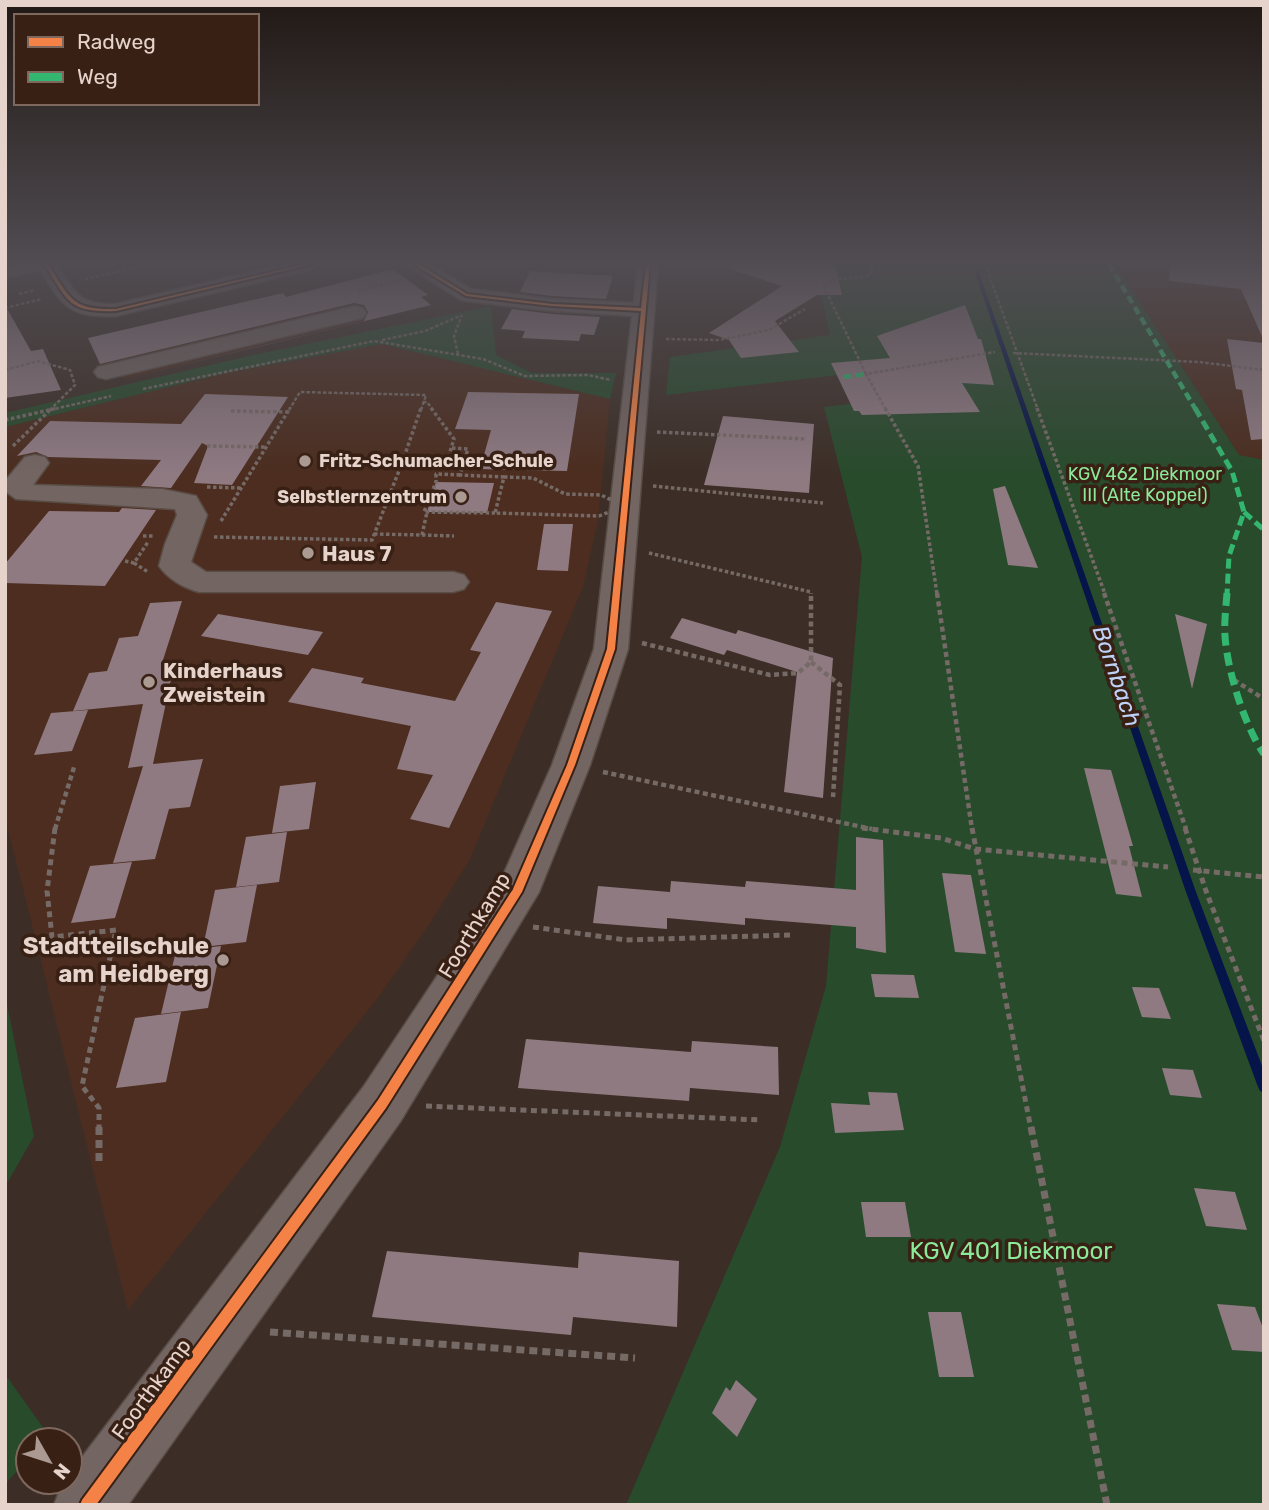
<svg xmlns="http://www.w3.org/2000/svg" width="1269" height="1510" viewBox="0 0 1269 1510" font-family="Rubik,sans-serif">
<style>
.built{fill:#4c2d1f}
.green{fill:#284b2c}
.lines{fill:none;stroke-linecap:round;stroke-linejoin:round}
.stream{fill:#061549;fill-rule:evenodd}
.building{fill:#8f7a82}
.minor-casing{stroke:#594d46;stroke-width:3}
.path-far4{stroke:#766a67;stroke-width:2.5;stroke-dasharray:3.5 2;stroke-linecap:butt}
.path-far3{stroke:#766a67;stroke-width:3.5;stroke-dasharray:3.5 2.5;stroke-linecap:butt}
.path-far2{stroke:#766a67;stroke-width:4.5;stroke-dasharray:5 3.5;stroke-linecap:butt}
.path-far1{stroke:#766a67;stroke-width:5;stroke-dasharray:6 4.5;stroke-linecap:butt}
.path{stroke:#766a67;stroke-width:7;stroke-dasharray:8 5;stroke-linecap:butt}
.minor{fill:#736562;fill-rule:evenodd}
.quiet-far2{stroke:#33b770;stroke-width:4.5;stroke-dasharray:8 4.5;stroke-linecap:butt}
.quiet-far1{stroke:#33b770;stroke-width:5;stroke-dasharray:10 5;stroke-linecap:butt}
.quiet{stroke:#33b770;stroke-width:7;stroke-dasharray:13 7;stroke-linecap:butt}
.cycleway-casing{stroke:#392014;stroke-width:4}
.cycleway{fill:#f48246;fill-rule:evenodd}
.poi-dot{fill:#aa9a92;stroke:#392014;stroke-width:2.5}
.labels{text-anchor:middle;dominant-baseline:central;stroke-width:7;stroke-linejoin:round;paint-order:stroke}
.far-poi-label{font-size:18px;font-weight:bold;fill:#e6d4cc;stroke:#392014;text-anchor:start}
.far-park-label{font-size:18px;fill:#8be99a;stroke:#392014}
.poi-label{font-size:21px;font-weight:bold;fill:#e6d4cc;stroke:#392014;text-anchor:start}
.street-label{font-size:21px;fill:#e6d4cc;stroke:#392014}
.water-label{font-size:23px;font-style:italic;fill:#bfd2f8;stroke:#392014}
.near-poi-label{font-size:24px;font-weight:bold;fill:#e6d4cc;stroke:#392014;text-anchor:end}
.near-park-label{font-size:24px;fill:#8be99a;stroke:#392014}
</style>
<rect width="100%" height="100%" fill="#3c2e26"/>
<g class="built">
<path d="M1115,264H1264V460L1239,456Z"/>
<path d="M344,304L349,309L356,308L368,320L124,379L121,372L102,374L98,366L99,362Z"/>
<path d="M382,344L610,399L598,521L583,587L470,859L430,923L378,998L128,1310L5,817V427L226,373Z"/>
</g>
<g class="green">
<path d="M814,264H1115L1239,455L1264,460V1505H626L780,1147L826,986L862,557L824,407L856,403L849,380L988,359L981,354L846,374L666,395L670,357L830,335Z"/>
<path d="M491,306L496,355L532,373H616L610,399L382,344L226,373L5,427V413L249,356Z"/>
<path d="M5,995L34,1136L5,1187Z"/>
<path d="M5,1374L49,1436L45,1440H28V1459L5,1484Z"/>
</g>
<g class="lines">
<path class="stream" d="M972,264H976L1196,892L1264,1071V1093L1260,1091L1258,1087L1186,892Z"/>
</g>
<g class="building">
<path d="M731,264H835L842,295H817L775,321L799,352L741,358L729,340L709,333L782,286L730,269Z"/>
<path d="M1170,264H1264V341L1241,289L1169,281Z"/>
<path d="M393,269L428,295L421,297L431,305L124,379L364,321L368,312L364,305L354,303L100,364L88,338L283,293L286,297Z"/>
<path d="M530,271L578,274L613,276L606,299L552,296L520,292Z"/>
<path d="M5,305L31,351L43,349L61,390L5,398Z"/>
<path d="M965,305L978,339H981L994,385L962,383L980,412L862,415L859,411H854L831,363L890,358L877,336Z"/>
<path d="M512,309L552,314L600,317L594,335L581,334L579,341L522,338L525,331L501,329Z"/>
<path d="M1227,339L1264,343V439L1251,440L1242,390L1236,389Z"/>
<path d="M468,392L579,394L567,471L480,469L491,430L455,429Z"/>
<path d="M205,394L288,397L232,485L194,483L208,446L202,443L171,488L141,486L161,460L48,457L36,452L17,456L50,421L181,424Z"/>
<path d="M723,416L814,424L809,493L704,485Z"/>
<path d="M436,482L494,483L487,513L427,512Z"/>
<path d="M1005,486L1038,568L1008,565L993,489Z"/>
<path d="M122,508L156,510L105,586L5,583V564L49,511L119,512Z"/>
<path d="M544,524H573L568,571L537,570Z"/>
<path d="M182,601L162,663L174,665L153,764L203,759L190,807L169,809L155,859L113,863L143,766L128,768L143,704L73,711L89,673L107,671L119,638L138,636L150,603Z"/>
<path d="M496,602L552,611L449,828L410,819L433,775L397,769L411,726L288,702L312,668L364,678L361,683L455,701L481,652L470,650Z"/>
<path d="M218,614L323,632L308,655L201,636Z"/>
<path d="M1175,614L1207,624L1192,689Z"/>
<path d="M682,618L736,634L738,630L833,658L823,798L784,792L797,672L727,650L724,655L670,638Z"/>
<path d="M88,710L72,751L34,755L51,713Z"/>
<path d="M1084,768L1111,770L1133,846H1129L1142,897L1116,894Z"/>
<path d="M316,782L309,829L272,833L280,786Z"/>
<path d="M287,832L279,882L236,887L246,837Z"/>
<path d="M856,837L883,840L886,953L856,948V927L745,918V925L667,918V929L593,923L598,886L670,892L671,881L745,887L746,881L856,890Z"/>
<path d="M132,862L115,918L71,923L90,866Z"/>
<path d="M942,873L971,875L986,954L955,952Z"/>
<path d="M257,885L246,942L203,947L215,890Z"/>
<path d="M221,946L208,1008L161,1014L176,951Z"/>
<path d="M871,974L914,975L919,998L875,997Z"/>
<path d="M1132,987L1159,988L1171,1019L1142,1017Z"/>
<path d="M181,1012L166,1082L116,1088L135,1018Z"/>
<path d="M526,1039L691,1052L692,1041L778,1047L779,1095L690,1088L689,1101L518,1088Z"/>
<path d="M1162,1068L1193,1070L1202,1098L1170,1095Z"/>
<path d="M868,1092L897,1093L904,1130L835,1133L831,1103L870,1105Z"/>
<path d="M1194,1188L1235,1192L1247,1230L1206,1226Z"/>
<path d="M861,1202H905L911,1237H866Z"/>
<path d="M387,1251L578,1268L579,1252L679,1261L677,1327L573,1317L571,1335L372,1317Z"/>
<path d="M1217,1304L1255,1307L1264,1331V1352L1232,1350Z"/>
<path d="M928,1312H961L974,1377H939Z"/>
<path d="M736,1380L757,1399L737,1437L712,1413L726,1387L730,1391Z"/>
</g>
<g class="lines">
<g class="minor-casing">
<g id="minor">
<path d="M13,264H56C76,293 78,305 116,304L284,264H321L311,270L116,316C70,318 63,307 40,270L5,278V266Z"/>
<path d="M405,264H430L471,289L552,299L634,303L638,264H658L628,649L590,765L539,892L400,1122L128,1505H54L63,1482H70V1473L364,1086L501,880L552,765L594,649L632,316L552,311L466,301L459,299Z"/>
<path d="M355,306L363,308L366,313L363,318L106,379L98,377L94,372L98,367Z"/>
<path d="M35,455L45,457L49,463L33,485L162,489L196,496L207,515L191,562L206,572H453L464,575L469,582L464,589L453,592H199C184,588 168,579 159,566L165,544L177,515L175,509L16,499L5,491V481L25,457Z"/>
</g>
</g>
<g class="path-far4">
<path d="M985,264L1038,410"/>
<path d="M85,279L152,264"/>
<path d="M358,291L401,280"/>
<path d="M19,294L35,290"/>
<path d="M5,308L42,299"/>
<path d="M666,339L719,340L769,330L805,309"/>
<path d="M382,340L425,331L460,316"/>
<path d="M1013,353L1199,362L1264,370"/>
<path d="M458,354L454,336L462,315"/>
<path d="M5,370L38,361L70,370L75,385L50,410"/>
<path d="M866,374L823,285L832,280L868,276L873,270L870,264"/>
<path d="M143,389L374,341L483,359L525,376L588,375L611,380"/>
<path d="M423,402H427L433,410"/>
<path d="M50,410L111,396"/>
<path d="M289,410L300,392L426,395L421,410"/>
<path d="M886,410L866,374L995,352"/>
</g>
<g class="path-far3">
<path d="M431,408L454,439L448,458L465,459"/>
<path d="M885,408L918,466L937,594"/>
<path d="M1037,408L1105,594"/>
<path d="M231,411L287,412"/>
<path d="M5,420L58,408"/>
<path d="M657,432L807,439"/>
<path d="M13,446L52,408"/>
<path d="M207,446L265,447"/>
<path d="M452,448L468,449L460,475L504,477"/>
<path d="M402,463L421,408"/>
<path d="M460,475L436,474V482L424,512L495,513"/>
<path d="M504,477L533,478L565,494L601,495L624,506L599,516L495,513Z"/>
<path d="M653,486L823,503"/>
<path d="M207,487L241,488"/>
<path d="M221,521L290,408"/>
<path d="M374,534L422,535L427,512"/>
<path d="M422,535L454,536"/>
<path d="M143,536H153"/>
<path d="M214,537L372,540L402,463L479,465"/>
<path d="M649,553L811,592V594"/>
<path d="M125,561L134,563L148,542"/>
<path d="M134,563L148,572"/>
</g>
<g class="path-far2">
<path d="M937,593L972,829"/>
<path d="M1104,593L1186,829"/>
<path d="M642,643L770,675L798,673L811,662V593"/>
<path d="M811,662L840,685L833,797"/>
<path d="M1234,680L1264,699"/>
<path d="M603,772L872,829"/>
<path d="M55,829L75,764"/>
</g>
<g class="path-far1">
<path d="M55,828L47,891L52,937L116,930L82,1086L99,1108V1129"/>
<path d="M862,828L941,838L975,849L1168,867"/>
<path d="M972,828L1031,1129"/>
<path d="M1185,828L1206,891L1264,1041"/>
<path d="M1193,870L1264,877"/>
<path d="M533,927L626,940L790,935"/>
<path d="M426,1106L761,1120"/>
</g>
<g class="path">
<path d="M99,1127V1163"/>
<path d="M1031,1127L1107,1505"/>
<path d="M270,1332L635,1358"/>
</g>
<use href="#minor" class="minor"/>
<g class="quiet-far2">
<path d="M1109,264L1196,410"/>
<path d="M843,377L866,374"/>
</g>
<g class="quiet-far1">
<path d="M1195,408L1232,471L1244,512L1229,556L1227,594"/>
<path d="M1244,512L1264,530"/>
</g>
<path class="quiet" d="M1227,593C1226,607 1224,622 1225,636C1227,670 1245,727 1264,754"/>
<g class="cycleway-casing">
<g id="cycleway">
<path d="M44,264H48C71,299 71,310 116,309L304,264H313L116,311C68,313 68,301 44,264Z"/>
<path d="M413,264H419L467,294L552,304L641,308L646,264H650L615,649L575,765L522,892L386,1108L96,1505H80L82,1500L378,1100L513,889L567,765L607,649L641,311L552,306L466,296Z"/>
</g>
</g>
<use href="#cycleway" class="cycleway"/>
</g>
<linearGradient id="sky" x2="0" y2="1"><stop stop-color="#211915"/><stop offset="0.55" stop-color="#504c52"/><stop offset="1" stop-color="#504c52" stop-opacity="0"/></linearGradient>
<rect width="1269" height="476" fill="url(#sky)"/>
<g class="poi-dot">
<circle cx="305" cy="461" r="7"/>
<circle cx="461" cy="497" r="7"/>
<circle cx="308" cy="553" r="7"/>
<circle cx="149" cy="682" r="7"/>
<circle cx="223" cy="960" r="7"/>
</g>
<g class="labels">
<g class="far-poi-label">
<text x="319" y="461">Fritz-Schumacher-Schule</text>
<text x="447" y="497" text-anchor="end">Selbstlernzentrum</text>
</g>
<g class="far-park-label">
<text x="1145" y="474">KGV 462 Diekmoor<tspan x="1145" dy="21">III (Alte Koppel)</tspan></text>
</g>
<g class="poi-label">
<text x="322" y="553">Haus 7</text>
<text x="163" y="670">Kinderhaus<tspan x="163" dy="24">Zweistein</tspan></text>
</g>
<g class="street-label">
<text transform="translate(474 925) rotate(-59)">Foorthkamp</text>
<text transform="translate(151 1389) rotate(-54)">Foorthkamp</text>
</g>
<g class="water-label">
<text transform="translate(1117 676) rotate(71)">Bornbach</text>
</g>
<g class="near-poi-label">
<text x="209" y="946">Stadtteilschule<tspan x="209" dy="28">am Heidberg</tspan></text>
</g>
<g class="near-park-label">
<text x="1011" y="1251">KGV 401 Diekmoor</text>
</g>
</g>
<rect width="1269" height="1510" fill="none" stroke="#e6d4cc" stroke-width="14"/>
<rect x="14" y="14" width="245" height="91" fill="#392014" stroke="#7e685e" stroke-width="2"/>
<rect x="28" y="37" width="35" height="10" fill="#f48246" stroke="#7e685e" stroke-width="2"/>
<text x="77" y="49" font-size="21" fill="#e6d4cc">Radweg</text>
<rect x="28" y="72" width="35" height="10" fill="#33b770" stroke="#7e685e" stroke-width="2"/>
<text x="77" y="84" font-size="21" fill="#e6d4cc">Weg</text>
<g transform="translate(49 1461) rotate(129)"><circle r="33" fill="#392014" stroke="#7e685e" stroke-width="2"/>
<path d="M0-5L12 26L0 18L-12 26Z" fill="#aa9a92"/>
<text y="-10" font-size="19" font-weight="bold" text-anchor="middle" fill="#e6d4cc">N</text>
</g>
</svg>
